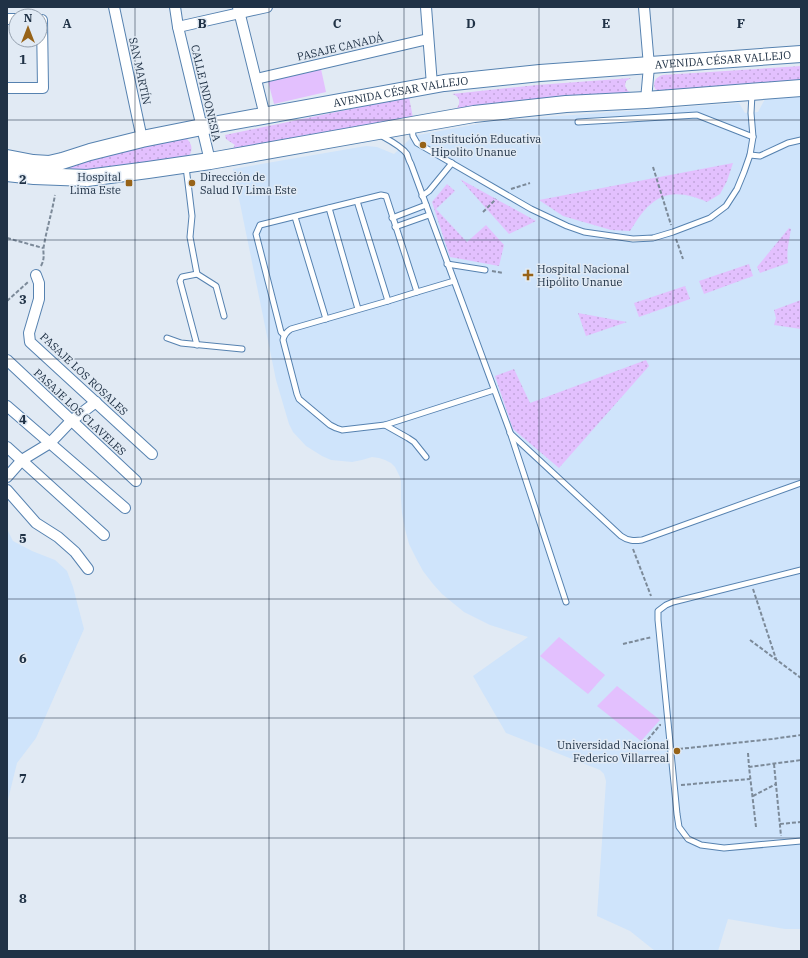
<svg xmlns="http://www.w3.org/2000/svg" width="808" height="958" viewBox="0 0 808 958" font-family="'IBM Plex Serif',serif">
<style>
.built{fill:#cfe4fb}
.grass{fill:url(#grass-dots)}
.garden{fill:#e3c0fe}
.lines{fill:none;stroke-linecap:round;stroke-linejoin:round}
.lane-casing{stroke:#5682b0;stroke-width:7}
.street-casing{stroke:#5682b0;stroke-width:12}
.primary-casing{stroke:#5682b0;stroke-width:18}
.path{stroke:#7c8a99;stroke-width:2;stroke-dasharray:4 2;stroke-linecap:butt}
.lane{stroke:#fff;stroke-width:5}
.street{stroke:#fff;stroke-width:10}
.primary{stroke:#fff;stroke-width:16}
.grid{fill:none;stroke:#203246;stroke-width:1;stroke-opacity:0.55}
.poi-dot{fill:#976318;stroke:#e1eaf4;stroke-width:1.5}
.labels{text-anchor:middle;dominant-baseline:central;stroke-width:3;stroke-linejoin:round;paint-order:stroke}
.street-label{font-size:11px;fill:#203246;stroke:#e1eaf4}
.poi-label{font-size:11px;fill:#203246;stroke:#e1eaf4;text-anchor:start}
.grid-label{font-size:13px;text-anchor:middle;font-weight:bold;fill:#203246;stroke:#e1eaf4;stroke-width:3;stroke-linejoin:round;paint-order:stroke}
</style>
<defs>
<pattern id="grass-dots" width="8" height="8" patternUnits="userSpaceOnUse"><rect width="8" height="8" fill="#e3c0fe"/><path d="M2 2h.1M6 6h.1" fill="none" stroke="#c2a5db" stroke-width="1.8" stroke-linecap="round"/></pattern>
</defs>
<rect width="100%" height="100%" fill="#e1eaf4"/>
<g class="built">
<path d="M801,97V929H785L728,919L718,951H655L630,931L597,916L606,781L604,774L600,770L506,733L473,676L528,637L490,625L464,612L442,594L433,584L423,571L416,558L409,544L405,529L402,513L401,498V482L400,477L395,467L391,463L385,460L379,458L372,457L362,460L352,462L342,461L331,460L322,456L306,446L293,432L289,424L276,380L233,169L366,146L377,147L394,154L413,136L488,122L545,117L739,103L745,113L758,112L765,99Z"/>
<path d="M7,529L13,541L32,551L55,560L67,571L73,587L84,629L36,738L17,763L7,804Z"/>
</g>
<g class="grass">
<path d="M801,66V82L658,92C651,86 654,77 663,75Z"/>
<path d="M631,78L626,81L625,86L628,91L632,93L455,110C462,104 460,96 452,94L537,85Z"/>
<path d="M409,97L413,118L230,153L235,145L226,139L225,135Z"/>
<path d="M179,138L187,139C193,145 193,152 187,158L93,171L70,170V168L71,165L89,159Z"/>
<path d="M733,163L727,181L720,194L707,202C688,194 668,189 651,204C642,211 636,222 630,231L611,230L563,216L539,200Z"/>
<path d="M460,179L536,221L509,234Z"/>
<path d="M447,184L455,191L436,209L467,242L486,225L504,245L499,266L450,257L432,202Z"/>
<path d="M789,228L791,229C789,241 786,252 788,263L760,273L757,267Z"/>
<path d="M749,264L753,276L704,294L699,281Z"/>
<path d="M685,286L690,299L639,317L634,303Z"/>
<path d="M801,300V329L774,325L776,318L774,310Z"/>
<path d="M578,313L627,322L586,336Z"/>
<path d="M646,360L649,366L559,468L513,429L495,376L514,369L530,403Z"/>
</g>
<g class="garden">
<path d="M321,69L326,92L274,104L268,81Z"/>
<path d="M559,637L605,675L588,694L540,656Z"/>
<path d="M617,686L660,720L641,741L597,706Z"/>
</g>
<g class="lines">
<g class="lane-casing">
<g id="lane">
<path d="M578,122L697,115L753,137"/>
<path d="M412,128L413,136L417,143L531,209L567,226L584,232L633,239L653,238L673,232L710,218L726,206L737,189L744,172L750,155L753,137L751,113L752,94"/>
<path d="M380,135C389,140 401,146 407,154C408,157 409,161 411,164L510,432L566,602"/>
<path d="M750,155L760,156L788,143L801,140"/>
<path d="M186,167L189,191L192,216L190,237L197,274"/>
<path d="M422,196L429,191L452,163"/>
<path d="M357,201L388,301"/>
<path d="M329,208L358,309"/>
<path d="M295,217L326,319"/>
<path d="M392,218L426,205"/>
<path d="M395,227L429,215"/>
<path d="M447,264L485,270"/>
<path d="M284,335L281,332L256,234L260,225L381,195L386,196L417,292"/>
<path d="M167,338L181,343L242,349"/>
<path d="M197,345L180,281L182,277L197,274L216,286L224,316"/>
<path d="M385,425L494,390"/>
<path d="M510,433L621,536C628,541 634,541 642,540L801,483"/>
<path d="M426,457L414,442L408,438L385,425L342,430L336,428L330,425L299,399L297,394L283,340C284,335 286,332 291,329L388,301L417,292L454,281"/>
<path d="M801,570L673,602L666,605L658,611V620L677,814L679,827L688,839L701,845L724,848L801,841"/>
</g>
</g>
<g class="street-casing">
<g id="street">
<path d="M114,7L142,139"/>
<path d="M175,7L178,27L210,161"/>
<path d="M238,7L265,116"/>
<path d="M426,7L432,85"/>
<path d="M644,7L649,66L646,100"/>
<path d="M7,19H16"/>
<path d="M178,27L267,7"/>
<path d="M256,79L428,39"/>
<path d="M7,88H43L42,20H40"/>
<path d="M36,275L39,283V299L29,333L30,342L152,454"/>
<path d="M7,360L136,481"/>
<path d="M7,406L125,508"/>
<path d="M7,447L104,535"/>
<path d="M7,477L22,460L50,443L71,421L96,402"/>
<path d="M7,490L36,523L58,537L75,552L88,569"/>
</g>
</g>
<g class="primary-casing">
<g id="primary">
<path id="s1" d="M7,158L33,163L49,164L62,161L90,152L142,139L202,127L444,83L540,73L801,54"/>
<path d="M7,173L34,176L87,178L148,170L210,161L474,114L566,104L646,100L801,88"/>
</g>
</g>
<g class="path">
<path d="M653,167L671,225"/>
<path d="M511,189L530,183"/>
<path d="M483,212L496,199"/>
<path d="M7,238L43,248"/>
<path d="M676,239L683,259"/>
<path d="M41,266C46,256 42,254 44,245C47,228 52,212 55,195"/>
<path d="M492,271L503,273"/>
<path d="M7,301L28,282"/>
<path d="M633,549L651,596"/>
<path d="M753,589L776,659"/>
<path d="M750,640L801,678"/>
<path d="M623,644L652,637"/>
<path d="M644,744L660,725H661"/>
<path d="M679,749L772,739L801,735"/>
<path d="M748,753L749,767"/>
<path d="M774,764L781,836"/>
<path d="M681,785L750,779"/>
<path d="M753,796L776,784"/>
<path d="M780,824L801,822"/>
<path d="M756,827L749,767L801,760"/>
</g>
<use href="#lane" class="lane"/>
<use href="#street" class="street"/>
<use href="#primary" class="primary"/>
</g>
<path class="grid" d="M135,7V951M269,7V951M404,7V951M539,7V951M673,7V951M7,120H801M7,240H801M7,359H801M7,479H801M7,599H801M7,718H801M7,838H801"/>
<g class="poi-dot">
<circle cx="423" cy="145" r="4"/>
<rect x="125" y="179" width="8" height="8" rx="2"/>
<circle cx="192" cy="183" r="4"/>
<path d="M526 269h4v4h4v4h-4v4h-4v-4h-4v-4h4z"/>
<circle cx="677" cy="751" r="4"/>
</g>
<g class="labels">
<g class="street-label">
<text transform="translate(340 47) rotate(-13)">PASAJE CANADÁ</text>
<text stroke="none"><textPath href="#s1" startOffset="726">AVENIDA CÉSAR VALLEJO</textPath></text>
<text transform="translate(140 71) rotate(78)">SAN MARTÍN</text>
<text stroke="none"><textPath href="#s1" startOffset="402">AVENIDA CÉSAR VALLEJO</textPath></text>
<text transform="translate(206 93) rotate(77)">CALLE INDONESIA</text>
<text transform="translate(84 374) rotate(43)">PASAJE LOS ROSALES</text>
<text transform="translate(80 412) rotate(43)">PASAJE LOS CLAVELES</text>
</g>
<g class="poi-label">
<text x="431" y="139">Institución Educativa<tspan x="431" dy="13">Hipolito Unanue</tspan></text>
<text x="121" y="177" text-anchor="end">Hospital<tspan x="121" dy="13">Lima Este</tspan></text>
<text x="200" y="177">Dirección de<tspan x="200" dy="13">Salud IV Lima Este</tspan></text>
<text x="537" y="269">Hospital Nacional<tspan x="537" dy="13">Hipólito Unanue</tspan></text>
<text x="669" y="745" text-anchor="end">Universidad Nacional<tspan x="669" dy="13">Federico Villarreal</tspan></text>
</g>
</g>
<g class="grid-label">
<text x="67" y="28">A</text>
<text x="202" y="28">B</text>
<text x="337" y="28">C</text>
<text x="471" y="28">D</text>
<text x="606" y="28">E</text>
<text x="741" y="28">F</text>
<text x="23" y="64">1</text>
<text x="23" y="184">2</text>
<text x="23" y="304">3</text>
<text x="23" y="424">4</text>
<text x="23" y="543">5</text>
<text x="23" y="663">6</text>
<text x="23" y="783">7</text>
<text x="23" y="903">8</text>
</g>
<rect width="808" height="958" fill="none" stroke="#203246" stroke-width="16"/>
<g transform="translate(28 28)"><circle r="19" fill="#e1eaf4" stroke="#94a0ae"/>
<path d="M0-3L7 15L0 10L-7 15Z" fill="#976318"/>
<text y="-6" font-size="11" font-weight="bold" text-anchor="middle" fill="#203246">N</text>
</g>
</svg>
